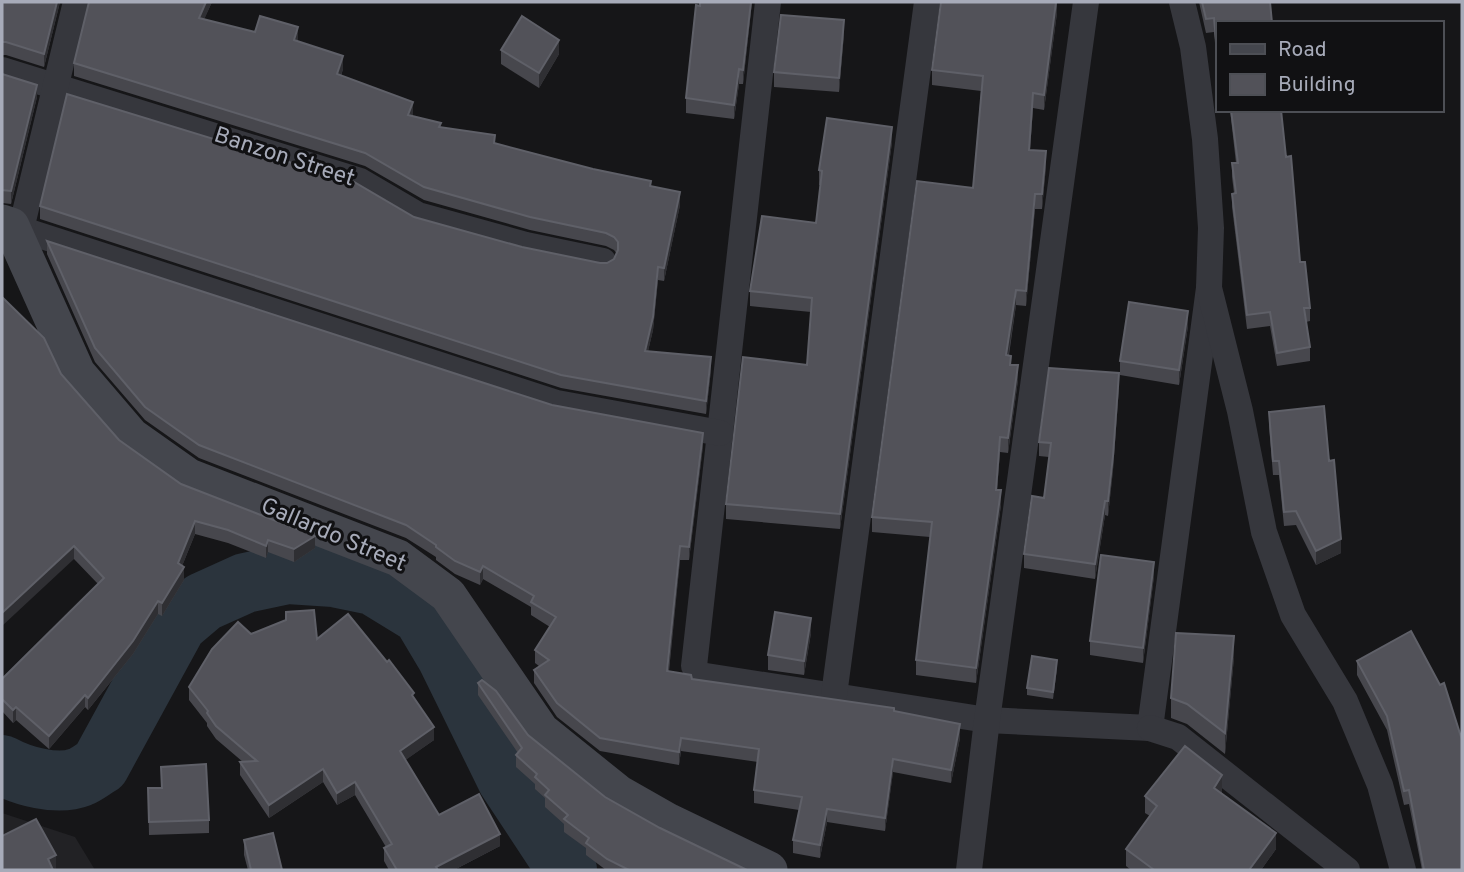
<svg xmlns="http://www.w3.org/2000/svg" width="1464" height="872" viewBox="0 0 1464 872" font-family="Overpass,sans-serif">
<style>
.built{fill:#222225}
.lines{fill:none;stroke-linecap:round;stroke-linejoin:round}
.river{stroke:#2b343d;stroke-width:60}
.street{stroke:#36373d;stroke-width:26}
.secondary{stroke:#44464d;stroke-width:37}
.wall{fill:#47474d}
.shaded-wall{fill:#2f2f33}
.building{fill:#525259;stroke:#5f6068;stroke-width:2}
.labels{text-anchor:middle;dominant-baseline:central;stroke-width:6;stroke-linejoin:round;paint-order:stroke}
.street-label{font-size:23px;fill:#a7abb9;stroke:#111113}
</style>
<rect width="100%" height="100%" fill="#161618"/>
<path class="built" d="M2,813L75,837L95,870H2Z"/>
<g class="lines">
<path class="river" d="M2,765C22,776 57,786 80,777C87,774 93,769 100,765L177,624L203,602L245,583L288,574L334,577L373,585L422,615L447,657L507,779L567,870"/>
<g class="street">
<path d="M768,2L694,666L700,675L987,720L1150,728L1209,288"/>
<path d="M1182,2L1193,47L1205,139L1211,228L1209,288L1240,411L1264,532L1293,615L1345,701L1380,785L1403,870"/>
<path d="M2,70L360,181L418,215L526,245L603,261"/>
<path d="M11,226L557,403L720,433"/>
<path d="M21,229L76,2"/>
<path d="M834,695L927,2"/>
<path d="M1150,728L1178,737L1347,870"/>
<path d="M969,870L987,720L1086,2"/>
</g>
<path class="secondary" d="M2,223L11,226L77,373L131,436L189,477L398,558L448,595L541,731L618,793L669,822L769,870"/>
</g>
<g class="wall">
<path d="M2,2H60L44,67L6,55H2Z"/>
<path d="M89,2H212L204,19L255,32L298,40L297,41L343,69L341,76L412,116L441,127L495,144L651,186L680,205L664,281L658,280L653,330L648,351L711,370L706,414L561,388L40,219V206L414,217L522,247L600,263H607L614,259L617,254L614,250L606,246L530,230L424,200L365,166L74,76V63Z"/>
<path d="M700,2H752L743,84H739L734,119L686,113V98Z"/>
<path d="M1057,2V13L1044,110L1033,108L1030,150L1046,166L1042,209H1035L1026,306L1016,305L1009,355L1011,365L1018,380L1008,453L1000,452L997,490L1001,505L976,683L916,675V660L930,537L872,532V517L973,188L981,91L932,85V70Z"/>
<path d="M1199,2H1270L1217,23V65L1214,32L1206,33Z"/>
<path d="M844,34L839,92L774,87V72Z"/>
<path d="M501,50L559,54L539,88L501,64Z"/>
<path d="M2,74L37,97L11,204L2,203Z"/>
<path d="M1230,110H1281L1286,157L1300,262L1310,308V321L1306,322L1310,347V361L1277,366L1270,326L1247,329L1232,207V194L1234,193L1232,177V163H1236Z"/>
<path d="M892,142L840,529L726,519V504L807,365L811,312L750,306V291L816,223L820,185H819V170Z"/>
<path d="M47,241L552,405L703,446L689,560H680L669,671L692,679L894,711L960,738L951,783L893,772L885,831L827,822L820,858L793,853V840L799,810L754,803V790L758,762L681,751L679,765L600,751L557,717L534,683V670L539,666L535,663V650L550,627L531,615V607L483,579L480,585L455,574L436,560V557L406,538L199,458L145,420L95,362L47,254Z"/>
<path d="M1188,326L1179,385L1120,375V361Z"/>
<path d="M61,374L119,440L181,484L315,548L294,562L268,552L266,558L228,543L195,534L182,566L184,580L162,616L158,614L133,654L88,710L85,707L49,749L16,720L13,723L2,711V679L98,584L74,559Z"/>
<path d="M1119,387L1113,470L1108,516L1105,515L1095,579L1024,568V554L1044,498L1049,457L1039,456V442Z"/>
<path d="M1269,412L1329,461L1341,553L1316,565L1296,525L1284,526L1279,475H1273L1269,426Z"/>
<path d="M1154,576L1143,663L1090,655V641Z"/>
<path d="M1411,631L1462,870H1422L1409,804L1404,805L1387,730L1357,675V661Z"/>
<path d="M811,633L804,675L768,670V655Z"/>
<path d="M317,639L414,698L434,740L405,760L439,815L500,846L454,870H389L384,861V848L386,847L355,795L337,805L323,782L269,818L240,775V762H243L216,739L207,726V723L189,700V687Z"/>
<path d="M1234,657L1225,754L1187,724L1171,718V698Z"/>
<path d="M1057,668L1053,699L1027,695V688Z"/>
<path d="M478,683L528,735L605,797L660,828L747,870H606L586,855V848L564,832V824L545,807V798L535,789V784L516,767V755L518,753L478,695Z"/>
<path d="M161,767L209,820V833L149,835L148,788H162Z"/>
<path d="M1222,792V793L1276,849L1261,870H1131L1126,866V849L1150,816L1145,813V796Z"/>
<path d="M244,840L282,870H248L244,855Z"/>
</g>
<g class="shaded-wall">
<path d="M57,2H60L44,67V54Z"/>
<path d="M206,2H212L199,31V18Z"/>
<path d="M751,2H752L743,84V70Z"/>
<path d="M1056,2L1057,13L1044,110V95Z"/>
<path d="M844,20V34L839,92V78Z"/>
<path d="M298,27V40L294,53V40Z"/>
<path d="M559,40V54L539,88V73Z"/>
<path d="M343,56V69L337,87V74Z"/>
<path d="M739,69V84L734,119V105Z"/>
<path d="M37,85V97L11,204V191Z"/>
<path d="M1033,93V108L1029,165V150Z"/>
<path d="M413,102V115L408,128V115Z"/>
<path d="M892,127V142L840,529V514Z"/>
<path d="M1046,151V166L1042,209V194Z"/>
<path d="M680,192V205L664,281V268Z"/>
<path d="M1035,194V209L1026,306V291Z"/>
<path d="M658,267V280L653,330L645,364V351Z"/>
<path d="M1016,290V305L1006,370V355Z"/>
<path d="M1188,311V326L1179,385V370Z"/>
<path d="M711,357V370L706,414V401Z"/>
<path d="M1018,365V380L1008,453V438Z"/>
<path d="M1119,373V387L1113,470L1108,516V501Z"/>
<path d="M703,433V446L689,560V547Z"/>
<path d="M1000,437V452L996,505V490Z"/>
<path d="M1001,490V505L976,683V668Z"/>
<path d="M1105,501V515L1095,579V564Z"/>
<path d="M195,521V534L178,576V563Z"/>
<path d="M315,536V548L294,562V549Z"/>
<path d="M1341,539V553L1316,565V551Z"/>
<path d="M268,540V552L266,558V546Z"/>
<path d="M74,546V559L2,626V613Z"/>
<path d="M680,546V560L667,684V671Z"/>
<path d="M1154,562V576L1143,663V648Z"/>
<path d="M483,566V579L480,585V572Z"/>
<path d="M184,567V580L162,616V603Z"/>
<path d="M158,601V614L133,654L88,710V698Z"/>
<path d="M811,618V633L804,675V661Z"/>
<path d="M1234,636V657L1225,754V733Z"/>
<path d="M1057,660V668L1053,699V692Z"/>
<path d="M85,695V707L49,749V736Z"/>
<path d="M16,707V720L13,723V710Z"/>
<path d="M960,724V738L951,783V770Z"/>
<path d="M434,727V740L400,764V751Z"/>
<path d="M681,738V751L679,765V752Z"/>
<path d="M893,759V772L885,831V818Z"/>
<path d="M323,769V782L269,818V805Z"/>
<path d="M1222,775V792L1214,805V788Z"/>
<path d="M355,782V795L337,805V793Z"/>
<path d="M827,809V822L820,858V845Z"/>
<path d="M1276,833V849L1261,870H1249Z"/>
<path d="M500,834V846L454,870H436V867Z"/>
<path d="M56,855V870H48V859Z"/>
</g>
<g class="building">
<path d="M2,2H57L44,54L6,42H2Z"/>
<path d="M89,2H206L199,18L255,32L260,16L298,27L294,40L343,56L337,74L413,102L408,115L441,123L439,127L495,135L494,143L593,169L651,181L650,186L680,192L664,268L658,267L653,317L645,351L711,357L706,401L561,375L40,206L67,94L354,182L414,217L522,247L600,263H607L614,259L618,250V242L614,237L606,233L530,217L424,187L365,153L74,63Z"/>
<path d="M700,2H751L743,70L739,69L734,105L686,98L696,5L700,6Z"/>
<path d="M941,2H1056L1044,95L1033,93L1029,150L1046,151L1042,194H1035L1026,291L1016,290L1006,355L1011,356L1010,365H1018L1008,438L1000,437L996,490H1001L976,668L916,660L932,522L872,517L917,181L973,188L983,76L932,70Z"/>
<path d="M1202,2H1270L1272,23H1217V51L1214,18L1206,19Z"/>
<path d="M781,15L844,20L839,78L774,72Z"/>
<path d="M522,16L559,40L539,73L501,50Z"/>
<path d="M2,74L37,85L11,191L2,190Z"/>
<path d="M1231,110H1281L1286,157L1291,156L1300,262H1305L1310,308H1304L1310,347L1277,353L1270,312L1247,315L1232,194L1236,193L1232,163H1238Z"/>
<path d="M827,118L892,127L840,514L726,504L743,357L807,365L812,298L750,291L762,216L816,223L822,171L819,170Z"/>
<path d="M47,241L552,405L703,433L689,547L680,546L667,671L691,675L692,679L894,708V711L960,724L951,770L893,759L885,818L827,809L820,845L793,840L802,797L754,790L759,749L681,738L679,752L600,738L557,703L534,670L549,660L535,650L556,617L531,602L534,596L483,566L480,572L455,561L436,547V545L406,525L199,445L145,407L95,348Z"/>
<path d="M2,297L44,338L61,374L119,440L181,484L315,536L294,549L268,540L266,546L228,530L195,521L178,563L184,567L162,603L158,601L133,641L88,698L85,695L49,736L16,707L13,710L2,699V679L104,578L74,546L2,613Z"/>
<path d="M1129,302L1188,311L1179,370L1120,361Z"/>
<path d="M1049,368L1119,373L1113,456L1108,501H1105L1095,564L1024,554L1032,496L1044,498L1051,443L1039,442Z"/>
<path d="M1324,406L1329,461L1334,460L1341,539L1316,551L1296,511L1284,512L1279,461H1273L1269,412Z"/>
<path d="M1101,555L1154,562L1143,648L1090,641Z"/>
<path d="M314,610L317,639L348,614L387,662L389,660L414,693L412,695L434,727L400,751L439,815L479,794L500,834L436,867L438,870H397L384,848L392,844L355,782L337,793L323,769L269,805L240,762L257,761L216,726L207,713L208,711L189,687L212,649L238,622L251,634L286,620V612Z"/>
<path d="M775,612L811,618L804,661L768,655Z"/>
<path d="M1411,631L1440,685L1444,683L1462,740V870H1424L1409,790L1404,791L1387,716L1357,661Z"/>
<path d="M1176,633L1234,636L1225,733L1187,704L1171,698Z"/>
<path d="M1032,656L1057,660L1053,692L1027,688Z"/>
<path d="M482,680L496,691L528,735L605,797L660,828L747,870H629L607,859L586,843L589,838L564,819L568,815L545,795L549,790L535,777L537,774L516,755L522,748L478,683Z"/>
<path d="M1185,746L1222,775L1214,788L1276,833L1249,870H1152L1153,869L1126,849L1157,806L1145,796Z"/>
<path d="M206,764L209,820L149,822L148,788H162L161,767Z"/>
<path d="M36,819L56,855L48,859L53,870H2V836Z"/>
<path d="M273,833L282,870H251L244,840Z"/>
</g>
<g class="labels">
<g class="street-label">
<text transform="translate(284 158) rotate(18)">Banzon Street</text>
<text transform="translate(333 536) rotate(23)">Gallardo Street</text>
</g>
</g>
<rect width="1464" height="872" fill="none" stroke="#a7abb9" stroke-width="7"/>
<rect x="1216" y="21" width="228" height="91" fill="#111113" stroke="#4d4f55" stroke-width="2"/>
<rect x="1230" y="44" width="35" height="10" fill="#44464d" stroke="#4d4f55" stroke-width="2"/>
<text x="1278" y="56" font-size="21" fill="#a7abb9">Road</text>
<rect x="1230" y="74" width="35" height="21" fill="#525259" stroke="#4d4f55" stroke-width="2"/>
<text x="1278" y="91" font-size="21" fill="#a7abb9">Building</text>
</svg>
